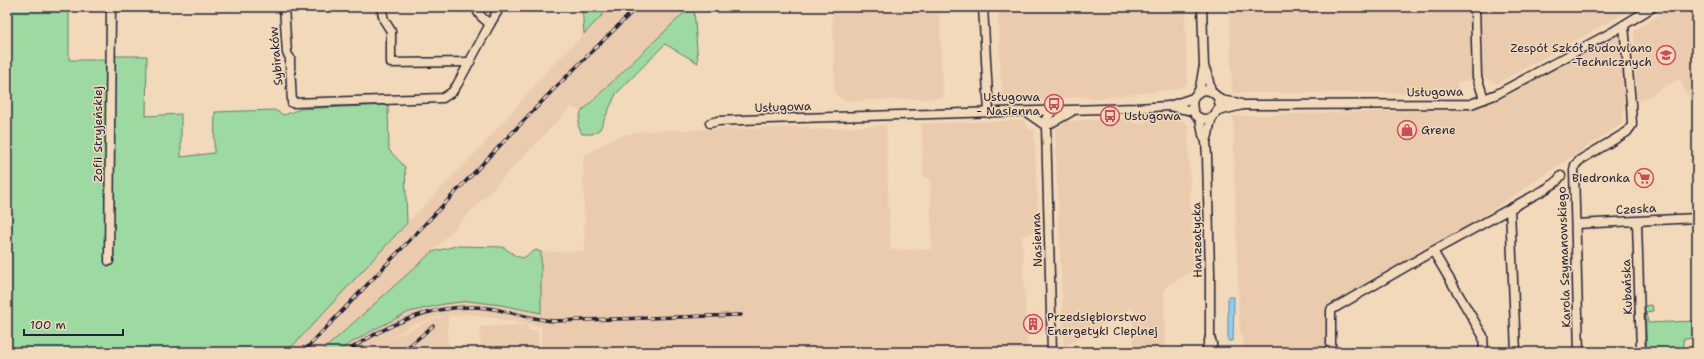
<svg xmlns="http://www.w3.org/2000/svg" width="1704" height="359" viewBox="0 0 1704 359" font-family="'Shantell Sans',sans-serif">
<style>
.built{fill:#ebcbae;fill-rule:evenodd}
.green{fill:#9ddaa1;stroke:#607e6e}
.water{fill:#90cef1;stroke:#6489a8}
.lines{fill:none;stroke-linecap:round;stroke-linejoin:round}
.minor-casing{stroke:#22223b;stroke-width:11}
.minor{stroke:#f2d9b9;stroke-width:8}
.rail-casing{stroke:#22223b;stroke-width:3.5}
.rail{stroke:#f2d9b9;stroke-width:2;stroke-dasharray:6;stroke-linecap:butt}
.labels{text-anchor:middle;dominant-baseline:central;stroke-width:3;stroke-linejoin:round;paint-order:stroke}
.poi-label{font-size:12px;fill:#22223b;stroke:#f2d9b9;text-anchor:end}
.street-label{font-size:12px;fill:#22223b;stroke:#f2d9b9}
</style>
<rect width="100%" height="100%" fill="#f2d9b9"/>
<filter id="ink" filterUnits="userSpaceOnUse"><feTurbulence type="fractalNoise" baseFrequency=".025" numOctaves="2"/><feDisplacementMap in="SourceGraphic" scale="8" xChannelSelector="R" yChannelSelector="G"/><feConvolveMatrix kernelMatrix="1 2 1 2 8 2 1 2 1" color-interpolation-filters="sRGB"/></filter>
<g filter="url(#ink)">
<g class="built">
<path d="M610,7H690L581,112L571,107L432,252L341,335L321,352H287L407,223L481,147L549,69Z"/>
<path d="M832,7H939L943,98L844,101L835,93Z"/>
<path d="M998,7H1185L1187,85L1175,89L1096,99L1078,96L1056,100L1002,101Z"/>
<path d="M1229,7H1636L1496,84L1486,78L1457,82V93H1232Z"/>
<path d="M1671,7H1697V96L1690,100L1679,79L1640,101L1636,97L1634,31Z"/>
<path d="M1627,33L1623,123L1472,223L1335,301L1330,352H1243V338L1240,332L1236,234L1233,116L1476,108L1498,100L1600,43Z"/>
<path d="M1178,117L1188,126L1193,271L1164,288L1165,352H1133V307L1064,347L1055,131L1065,121L1127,118L1135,124L1144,123L1149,118Z"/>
<path d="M1024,120L1029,129L1034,130L1039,231L1022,236L1027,352H542L541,326L468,314L448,316V338L450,352H338L347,345L379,327L409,312L444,304L469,301L501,305L540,252L585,251L583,157L607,141L623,135L643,131L809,127V130L886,125L890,250L932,249L930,178H924L921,124ZM440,316H444L429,321L388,340L408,327Z"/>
<path d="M527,325L528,330H538V352H481L480,327Z"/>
</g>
<g class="green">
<path d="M7,7H69V60H105L117,56H147L146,116L181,114V157L214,153L215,112L274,110L284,115L300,109L388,105L389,150L405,167L407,223L287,352H7Z"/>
<path d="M582,7H610L584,34Z"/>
<path d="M690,7H698L694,9L698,63L665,44L616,94L600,129L593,134H582L578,125L581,112Z"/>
<path d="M456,246L503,247L516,256L523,258L536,250L541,252V313L501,305L469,301L444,304L409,312L379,327L347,345L338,352H321L432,252Z"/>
<path d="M1650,305H1652L1653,311L1646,312L1648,323L1697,321V338L1683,339L1684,352L1647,351L1645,308V306Z"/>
</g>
<path class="water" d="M1228,297H1234L1233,341H1228Z"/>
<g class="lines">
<g class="minor-casing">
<g id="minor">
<path d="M284,7L287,53L290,58V64L292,103L443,98L452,92L457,85L490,24C484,19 477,15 477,7"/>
<path d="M381,7L384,20L391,31V63L470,62"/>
<path d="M983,7L989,113"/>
<path d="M1202,7L1204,67C1209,74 1208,84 1212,92"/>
<path d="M1475,7L1477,77L1484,99"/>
<path d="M490,24L500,7"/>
<path d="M1198,93C1202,84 1201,76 1204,67"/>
<path d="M1218,98L1220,107L1213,117C1187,129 1185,84 1210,91C1215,93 1217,98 1222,100C1229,103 1236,100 1243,105"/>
<path d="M1169,106L1193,111"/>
<path d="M1052,111L1046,119V126L1052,352"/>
<path d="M1218,111L1243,105H1252L1471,104L1497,94L1614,31L1653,7"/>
<path d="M1026,112L1046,126"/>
<path d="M1200,118L1203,135L1206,141L1207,157L1210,272V337L1212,343V352"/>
<path d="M710,123L718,121L767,119L1136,108L1169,106L1193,98"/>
<path d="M1046,126L1071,112"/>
<path d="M1206,141C1210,133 1208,124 1213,117"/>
<path d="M1510,209L1516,352"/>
<path d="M1637,222L1641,352"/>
<path d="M1576,224L1697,218"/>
<path d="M1433,251L1483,336L1484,352"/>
<path d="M109,261L111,7"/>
<path d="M1206,352L1210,337"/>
<path d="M1331,352V310L1433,251L1544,190L1555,183L1561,176"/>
<path d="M1579,352L1574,170L1575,165L1580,160L1627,132L1632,125L1631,104L1624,25"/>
</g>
</g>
<use href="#minor" class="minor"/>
<g class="rail-casing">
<g id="rail">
<path d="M303,352L552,91L637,7"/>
<path d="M346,352C387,324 437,302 487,308C509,311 530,319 553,321L741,315"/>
<path d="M402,352L433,326"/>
</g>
</g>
<use href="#rail" class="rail"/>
</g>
</g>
<defs>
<g id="school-ring" transform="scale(1)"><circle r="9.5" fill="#f2d9b9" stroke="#d1495b" stroke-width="1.5"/><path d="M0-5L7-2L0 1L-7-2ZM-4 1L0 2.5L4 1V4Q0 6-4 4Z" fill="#d1495b"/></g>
<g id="bus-ring" transform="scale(1)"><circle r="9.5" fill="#f2d9b9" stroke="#d1495b" stroke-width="1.5"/><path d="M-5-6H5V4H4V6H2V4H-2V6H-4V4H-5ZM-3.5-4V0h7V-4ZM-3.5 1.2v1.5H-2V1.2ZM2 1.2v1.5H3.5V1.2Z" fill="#d1495b"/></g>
<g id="shop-ring" transform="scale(1)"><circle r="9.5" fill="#f2d9b9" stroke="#d1495b" stroke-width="1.5"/><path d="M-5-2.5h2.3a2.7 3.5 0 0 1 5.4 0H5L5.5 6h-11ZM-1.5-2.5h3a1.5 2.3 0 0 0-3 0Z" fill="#d1495b"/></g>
<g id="supermarket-ring" transform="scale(1)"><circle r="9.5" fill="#f2d9b9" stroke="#d1495b" stroke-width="1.5"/><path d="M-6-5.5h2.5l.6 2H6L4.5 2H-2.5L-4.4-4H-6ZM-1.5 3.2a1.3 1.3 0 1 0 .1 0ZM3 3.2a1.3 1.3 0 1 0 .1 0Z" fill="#d1495b"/></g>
<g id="building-ring" transform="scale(1)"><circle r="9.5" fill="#f2d9b9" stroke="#d1495b" stroke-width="1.5"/><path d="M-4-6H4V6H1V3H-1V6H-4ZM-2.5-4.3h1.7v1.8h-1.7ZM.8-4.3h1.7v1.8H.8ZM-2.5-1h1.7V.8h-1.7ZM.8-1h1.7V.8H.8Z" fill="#d1495b"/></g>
</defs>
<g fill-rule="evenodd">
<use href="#school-ring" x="1666" y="55"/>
<use href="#bus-ring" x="1054" y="104"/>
<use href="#bus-ring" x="1110" y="116"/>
<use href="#shop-ring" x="1407" y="130"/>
<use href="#supermarket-ring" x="1644" y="178"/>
<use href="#building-ring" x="1033" y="324"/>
</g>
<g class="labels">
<g class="poi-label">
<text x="1652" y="48">Zespół Szkół Budowlano<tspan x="1652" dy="14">-Technicznych</tspan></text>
<text x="1040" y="97">Usługowa<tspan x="1040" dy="14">- Nasienna</tspan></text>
<text x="1124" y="116" text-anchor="start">Usługowa</text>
<text x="1421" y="130" text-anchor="start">Grene</text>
<text x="1630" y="178">Biedronka</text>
<text x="1047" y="317" text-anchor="start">Przedsiębiorstwo<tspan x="1047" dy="14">Energetyki Cieplnej</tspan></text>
</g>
<g class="street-label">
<text transform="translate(276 56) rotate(-95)">Sybiraków</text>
<text transform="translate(1435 92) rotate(-1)">Usługowa</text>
<text transform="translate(783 107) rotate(-2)">Usługowa</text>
<text transform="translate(98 134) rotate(-90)">Zofii Stryjeńskiej</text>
<text transform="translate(1636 209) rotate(-3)">Czeska</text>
<text transform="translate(1037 240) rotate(-92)">Nasienna</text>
<text transform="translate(1197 240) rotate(-91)">Hanzeatycka</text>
<text transform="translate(1564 257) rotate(-92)">Karola Szymanowskiego</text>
<text transform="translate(1627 287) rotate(-92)">Kubańska</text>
</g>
</g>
<rect width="1704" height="359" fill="none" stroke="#f2d9b9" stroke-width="24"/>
<rect x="12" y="12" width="1680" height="335" fill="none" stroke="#22223b" stroke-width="1.5" filter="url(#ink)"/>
<path d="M24 329v6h99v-6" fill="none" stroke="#22223b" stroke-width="2"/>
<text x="30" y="329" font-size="12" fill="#22223b" stroke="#f2d9b9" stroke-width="3" paint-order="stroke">100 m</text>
</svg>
